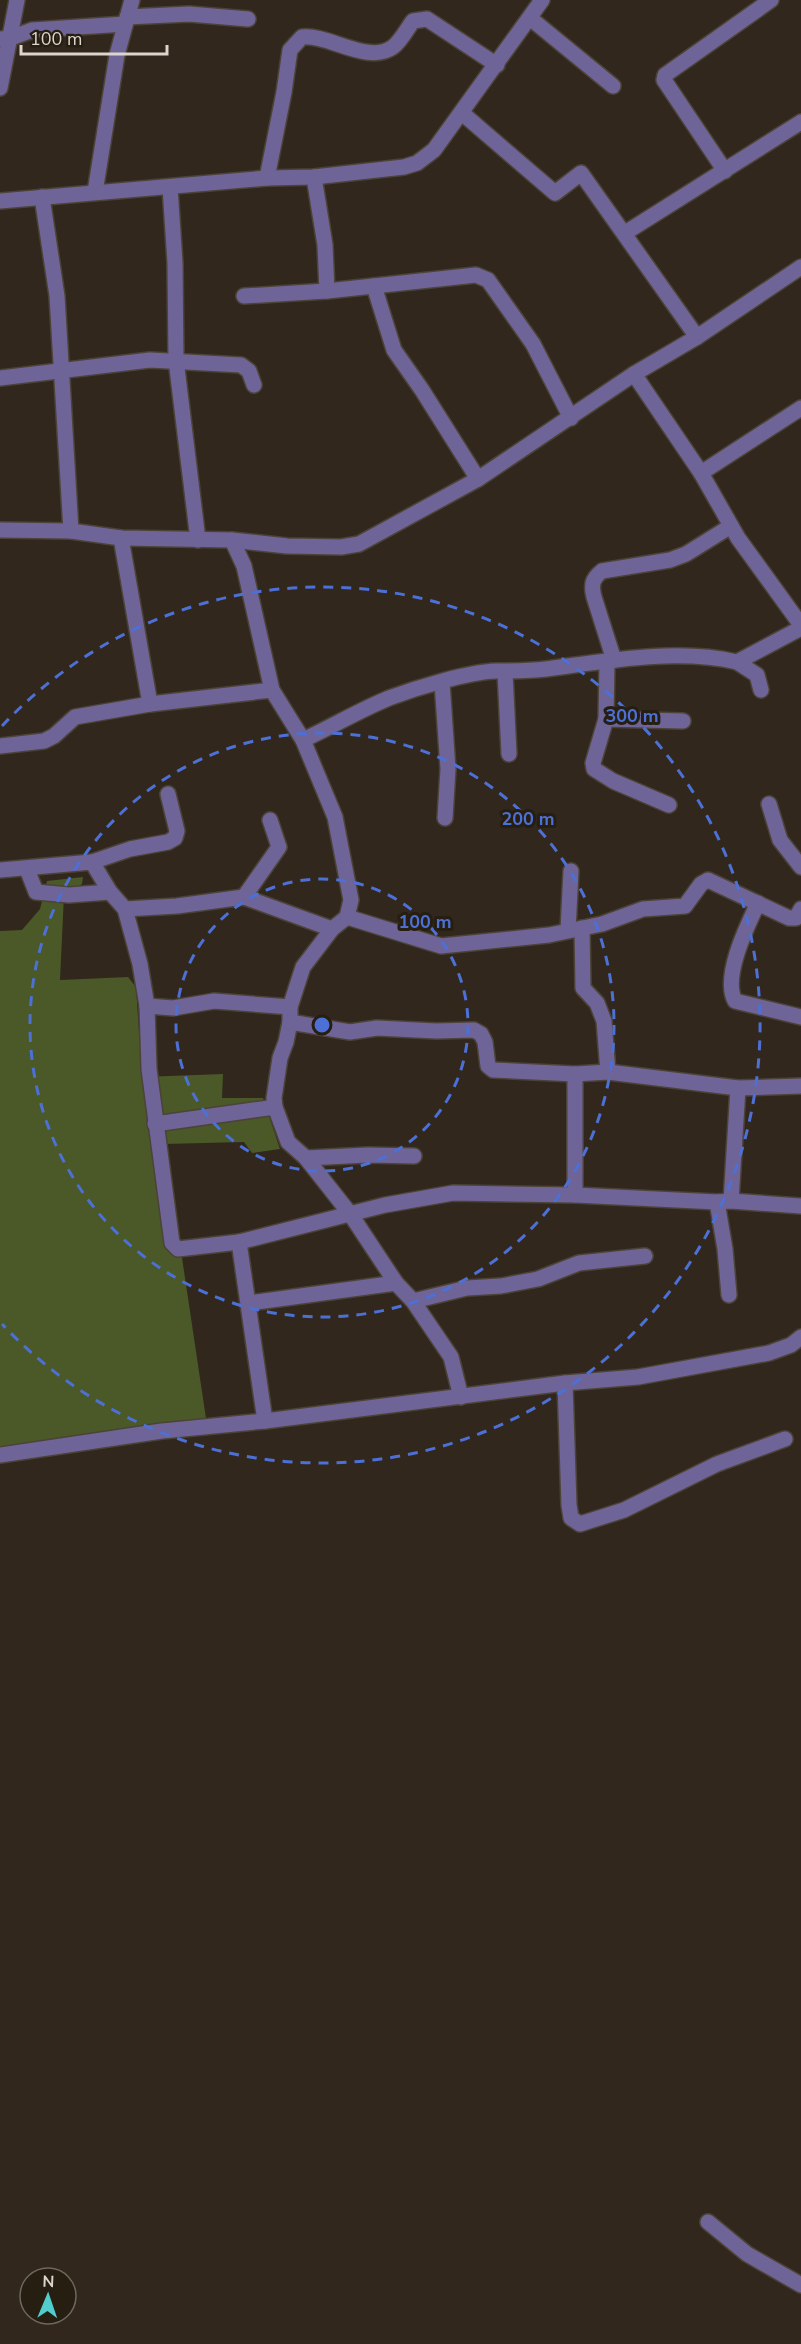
<svg xmlns="http://www.w3.org/2000/svg" width="801" height="2344" viewBox="0 0 801 2344" font-family="'Nunito Sans',sans-serif">
<style>
.green{fill:#4b5828}
.lines{fill:none;stroke-linecap:round;stroke-linejoin:round}
.minor-casing{stroke:#4c4338;stroke-width:18}
.minor{stroke:#6e6497;stroke-width:15}
.ring{fill:none;stroke:#4c70d5;stroke-width:3;stroke-dasharray:10 8}
.centre{fill:#4c70d5;stroke:#271e12;stroke-width:3}
.ring-label{font-size:18px;text-anchor:middle;font-weight:bold;fill:#4c70d5;stroke:#271e12;stroke-width:6;stroke-linejoin:round;paint-order:stroke}
</style>
<rect width="100%" height="100%" fill="#31271c"/>
<path class="green" d="M83,877L82,884L64,895L60,980L128,977L136,987L142,1077L223,1074L222,1098H263L280,1149L252,1153L244,1142L165,1144L207,1425L0,1449V931L22,930L40,909L47,881Z"/>
<g class="lines">
<g class="minor-casing">
<g id="minor">
<path d="M127,17L189,14L248,19"/>
<path d="M530,18L613,86"/>
<path d="M0,39L11,38L32,30L125,24"/>
<path d="M0,88L17,0"/>
<path d="M462,113L555,193L581,173L697,337L801,267"/>
<path d="M725,171L664,80L665,75L771,0"/>
<path d="M314,177L325,245L327,291"/>
<path d="M267,178L284,92L290,50L302,37C329,34 368,65 393,47C401,41 407,29 413,21L427,19L497,65"/>
<path d="M170,187L175,263L176,360L198,540"/>
<path d="M95,192L117,55L132,0"/>
<path d="M42,197L57,296L71,531"/>
<path d="M0,201L267,178L314,177L404,167L417,163L434,150L542,0"/>
<path d="M625,233L801,122"/>
<path d="M374,286L394,350L422,390L478,479"/>
<path d="M244,296L327,291L476,275L488,280L533,344L571,418"/>
<path d="M634,374L701,473L738,538L801,625"/>
<path d="M0,378L150,360L241,365L249,371L254,385"/>
<path d="M701,473L801,408"/>
<path d="M0,530L71,531L121,538L232,540L287,546L341,547L359,544L478,479L634,374L697,337"/>
<path d="M121,538L150,704"/>
<path d="M232,540L244,566L272,690L303,740L335,817L351,900L347,917L332,929L303,967L290,1007V1022L286,1042L280,1058L274,1098L275,1107L288,1142L306,1158L351,1215L396,1283L413,1301L451,1357L461,1397"/>
<path d="M614,660L594,597C591,585 592,579 602,571L670,560L686,554L731,526"/>
<path d="M607,661L606,719L593,763L594,769L613,781L669,805"/>
<path d="M737,662L757,675L761,690"/>
<path d="M505,672L509,754"/>
<path d="M442,682L448,769L445,818"/>
<path d="M606,719L683,721"/>
<path d="M303,740C331,727 360,710 389,698C416,688 467,672 496,671C512,671 529,671 546,669C606,661 677,648 737,662L801,628"/>
<path d="M0,746L44,741L54,736L75,717L150,704L272,690"/>
<path d="M769,804L780,840L801,867"/>
<path d="M92,862L130,849L168,842L175,838L177,831L168,794"/>
<path d="M27,869L36,892L69,895L110,892"/>
<path d="M0,870L92,862L110,892L125,909L140,964L147,1006L149,1069L172,1243L178,1249L239,1242L385,1205L453,1193L575,1195L717,1202L731,1201L738,1088"/>
<path d="M244,897L279,847L270,820"/>
<path d="M758,903C747,926 722,977 735,1001L801,1017"/>
<path d="M125,909L177,906L244,897L332,929"/>
<path d="M347,917L441,946L549,935L602,924L643,909L685,906L701,884L708,880L789,918H796L801,909"/>
<path d="M582,928L583,988L597,1003L604,1021L608,1072L738,1088L801,1086"/>
<path d="M568,930L571,871"/>
<path d="M147,1006L173,1008L214,1001L290,1007"/>
<path d="M290,1022L350,1032L377,1028L436,1031L474,1030L481,1034L485,1042L488,1066L493,1070L575,1074L608,1072"/>
<path d="M155,1124L275,1107"/>
<path d="M306,1158L368,1155L414,1156"/>
<path d="M575,1195V1074"/>
<path d="M731,1201L801,1206"/>
<path d="M717,1202L725,1249L729,1295"/>
<path d="M239,1242L265,1421"/>
<path d="M413,1301L467,1288L501,1286L538,1279L579,1263L645,1256"/>
<path d="M249,1303L396,1283"/>
<path d="M565,1383L569,1505L571,1518L580,1524L624,1510L717,1464L785,1439"/>
<path d="M0,1455L162,1431L265,1421L565,1383L638,1377L769,1353L791,1345L801,1337"/>
<path d="M708,2222L747,2254L801,2285"/>
</g>
</g>
<use href="#minor" class="minor"/>
</g>
<g class="ring">
<circle cx="322" cy="1025" r="146"/>
<circle cx="322" cy="1025" r="292"/>
<path d="M2 726A438 438 0 1 1 2 1324"/>
</g>
<circle cx="322" cy="1025" r="9" class="centre"/>
<g class="ring-label">
<text x="632" y="722">300 m</text>
<text x="528" y="825">200 m</text>
<text x="425" y="928">100 m</text>
</g>
<g transform="translate(48 2296) rotate(2)"><circle r="28" fill="#271e12" stroke="#6f675d" stroke-width="1.5"/>
<path d="M0-4.5L10 22L0 15L-10 22Z" fill="#52cdcd"/>
<text y="-9" font-size="16" font-weight="bold" text-anchor="middle" fill="#dbd5cd">N</text>
</g>
<path d="M21 45v9h146v-9" fill="none" stroke="#dbd5cd" stroke-width="3"/>
<text x="30" y="45" font-size="18" fill="#dbd5cd" stroke="#271e12" stroke-width="4.5" paint-order="stroke">100 m</text>
</svg>
